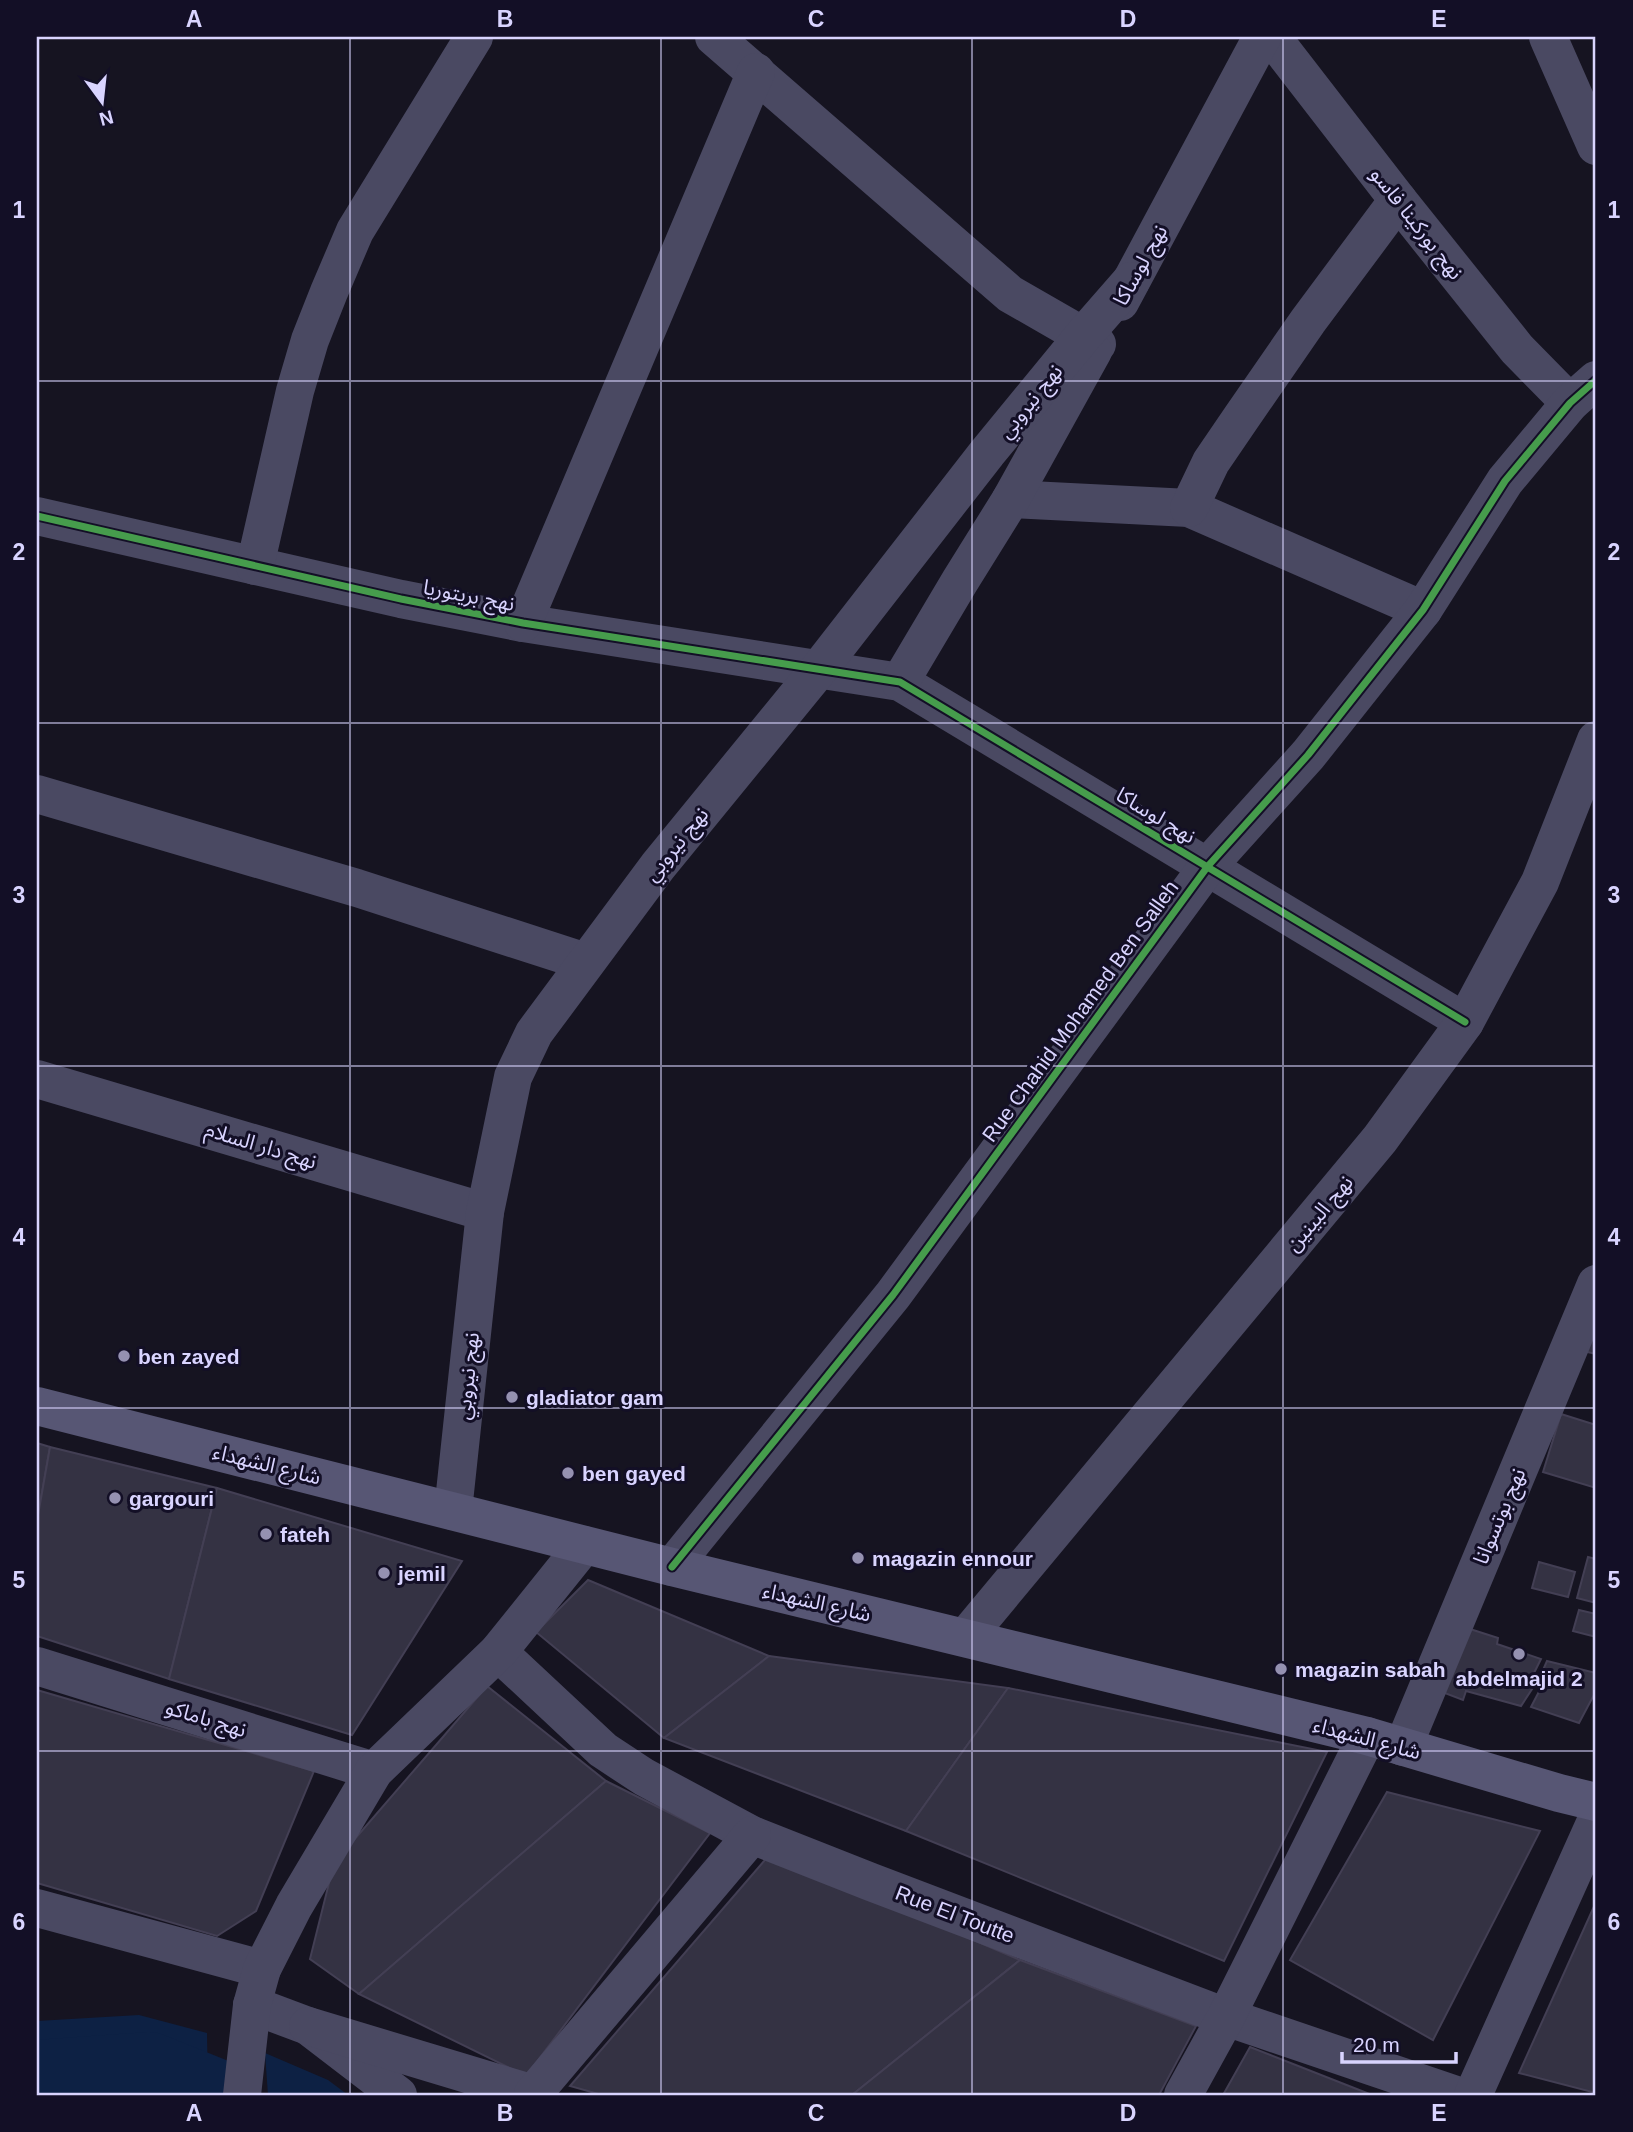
<svg xmlns="http://www.w3.org/2000/svg" width="1633" height="2132" viewBox="0 0 1633 2132" font-family="Helvetica,'Noto Sans Arabic',sans-serif">
<style>
.water{fill:#0d2144}
.lines{fill:none;stroke-linecap:round;stroke-linejoin:round}
.river{stroke:#0d2144;stroke-width:68}
.building{fill:#343243;stroke:#433f54;stroke-width:2}
.minor{stroke:#4a4962;stroke-width:38}
.secondary{stroke:#575674;stroke-width:38}
.cycleway-casing{stroke:#130f26;stroke-width:11}
.cycleway{stroke:#469c4c;stroke-width:7}
.grid{fill:none;stroke:#d9d4ff;stroke-width:2;stroke-opacity:0.55}
.poi-dot{fill:#9591b1;stroke:#130f26;stroke-width:2.5}
.labels{text-anchor:middle;dominant-baseline:central;stroke-width:6;stroke-linejoin:round;paint-order:stroke}
.street-label{font-size:21px;fill:#d9d4ff;stroke:#130f26}
.poi-label{font-size:21px;font-weight:bold;fill:#d9d4ff;stroke:#130f26;text-anchor:start}
.neatline{fill:none;stroke:#d9d4ff;stroke-width:2.5}
.grid-label{font-size:23px;text-anchor:middle;font-weight:bold;fill:#d9d4ff}
</style>
<rect width="100%" height="100%" fill="#161421"/>
<g class="water">
<path d="M139,2015L207,2033L208,2095H37V2021Z"/>
<path d="M265,2053L328,2080L348,2095H268Z"/>
</g>
<g class="lines">
<path class="river" d="M37,2074L150,2066L222,2095"/>
</g>
<g class="building">
<path d="M1596,1306V1354L1583,1351Z"/>
<path d="M1561,1414L1596,1425V1488L1543,1472Z"/>
<path d="M37,1443L50,1447L37,1521Z"/>
<path d="M50,1447L217,1488L169,1679L37,1636V1521Z"/>
<path d="M217,1488L462,1561L352,1735L169,1679Z"/>
<path d="M1588,1557L1596,1559V1603L1577,1598Z"/>
<path d="M1539,1562L1575,1572L1568,1597L1532,1588Z"/>
<path d="M588,1580L769,1656L664,1738L536,1632Z"/>
<path d="M1579,1610L1596,1614V1637L1573,1631Z"/>
<path d="M1470,1629L1498,1638L1497,1644L1541,1659L1532,1677L1536,1683L1521,1706L1466,1691L1463,1700L1442,1692Z"/>
<path d="M769,1656L1008,1688L906,1831L664,1738Z"/>
<path d="M1547,1661L1596,1673V1691L1579,1723L1531,1707L1544,1682L1539,1679Z"/>
<path d="M487,1686L606,1781L359,1994L310,1959L334,1863Z"/>
<path d="M1008,1688L1327,1752L1224,1961L906,1831Z"/>
<path d="M37,1690L314,1771L256,1911L217,1936L37,1883Z"/>
<path d="M606,1781L710,1833L526,2076L359,1994Z"/>
<path d="M1387,1792L1540,1831L1433,2040L1290,1960Z"/>
<path d="M771,1853L1020,1960L852,2095H602L570,2086Z"/>
<path d="M1596,1902V2093L1519,2073Z"/>
<path d="M1020,1960L1196,2026L1159,2095H852Z"/>
<path d="M1250,2047L1372,2095H1223Z"/>
</g>
<g class="lines">
<g class="minor">
<path d="M714,37L1010,294L1097,344"/>
<path d="M1272,37L1398,200L1517,349L1570,403"/>
<path d="M1548,37L1596,146"/>
<path d="M1120,302L1262,37"/>
<path d="M1011,499L1189,508L1423,610"/>
<path d="M1189,508L1211,462L1241,418L1308,321L1398,200"/>
<path d="M37,516L401,599L523,623L900,682L1465,1022"/>
<path d="M255,566L295,391L310,340L329,292L355,231L474,37"/>
<path d="M523,623L756,72"/>
<path d="M900,682L960,581L1011,499L1093,351"/>
<path d="M37,794L357,888L586,962"/>
<path d="M37,1079L485,1212"/>
<path d="M453,1511L485,1212L513,1077L534,1033L658,866L819,669L987,453L1083,336L1131,281"/>
<path d="M672,1567L893,1295L1208,866L1308,755L1423,610L1505,481L1570,403L1596,380"/>
<path d="M966,1637L1380,1139L1465,1022L1540,882L1596,740"/>
<path d="M498,1652L603,1750L644,1777L752,1835L871,1882L1226,2017L1456,2095"/>
<path d="M37,1666L374,1771"/>
<path d="M1403,1747L1596,1284"/>
<path d="M37,1908L262,1969"/>
<path d="M252,2005L308,2026L398,2095"/>
<path d="M308,2026L537,2095"/>
<path d="M533,2094L752,1835"/>
<path d="M242,2095L252,2005L262,1969L294,1906L374,1771L498,1652L584,1545"/>
<path d="M1183,2095L1226,2017L1367,1736"/>
<path d="M1473,2095L1596,1821"/>
</g>
<path class="secondary" d="M37,1406L672,1567L1367,1736L1559,1793L1596,1802"/>
<g class="cycleway-casing">
<g id="cycleway">
<path d="M37,516L401,599L523,623L900,682L1465,1022"/>
<path d="M672,1567L893,1295L1208,866L1308,755L1423,610L1505,481L1570,403L1596,380"/>
</g>
</g>
<use href="#cycleway" class="cycleway"/>
</g>
<path class="grid" d="M350,37V2095M661,37V2095M972,37V2095M1283,37V2095M37,381H1596M37,723H1596M37,1066H1596M37,1408H1596M37,1751H1596"/>
<g class="poi-dot">
<circle cx="124" cy="1356" r="7"/>
<circle cx="512" cy="1397" r="7"/>
<circle cx="568" cy="1473" r="7"/>
<circle cx="115" cy="1498" r="7"/>
<circle cx="266" cy="1534" r="7"/>
<circle cx="858" cy="1558" r="7"/>
<circle cx="384" cy="1573" r="7"/>
<circle cx="1519" cy="1654" r="7"/>
<circle cx="1281" cy="1669" r="7"/>
</g>
<g class="labels">
<g class="street-label">
<text transform="translate(1417 223) rotate(52)">نهج بوركينا فاسو</text>
<text transform="translate(1140 265) rotate(-61)">نهج لوساكا</text>
<text transform="translate(1030 401) rotate(-51)">نهج نيروبي</text>
<text transform="translate(469 595) rotate(11)">نهج بريتوريا</text>
<text transform="translate(1156 815) rotate(31)">نهج لوساكا</text>
<text transform="translate(676 844) rotate(-51)">نهج نيروبي</text>
<text transform="translate(1080 1011) rotate(-54)">Rue Chahid Mohamed Ben Salleh</text>
<text transform="translate(261 1145) rotate(17)">نهج دار السلام</text>
<text transform="translate(1319 1213) rotate(-50)">نهج البينين</text>
<text transform="translate(467 1376) rotate(-84)">نهج نيروبي</text>
<text transform="translate(267 1464) rotate(14)">شارع الشهداء</text>
<text transform="translate(1499 1516) rotate(-67)">نهج بوتسوانا</text>
<text transform="translate(817 1602) rotate(13)">شارع الشهداء</text>
<text transform="translate(206 1718) rotate(17)">نهج باماكو</text>
<text transform="translate(1367 1738) rotate(15)">شارع الشهداء</text>
<text transform="translate(955 1914) rotate(21)">Rue El Toutte</text>
</g>
<g class="poi-label">
<text x="138" y="1356">ben zayed</text>
<text x="526" y="1397">gladiator gam</text>
<text x="582" y="1473">ben gayed</text>
<text x="129" y="1498">gargouri</text>
<text x="280" y="1534">fateh</text>
<text x="872" y="1558">magazin ennour</text>
<text x="398" y="1573">jemil</text>
<text x="1295" y="1669">magazin sabah</text>
<text x="1519" y="1678" text-anchor="middle">abdelmajid 2</text>
</g>
</g>
<rect width="1633" height="2132" fill="none" stroke="#130f26" stroke-width="77"/>
<g transform="translate(102 102) rotate(165)" stroke="#130f26" stroke-width="5" paint-order="stroke">
<path d="M0-5L12 26L0 18L-12 26Z" fill="#d9d4ff"/>
<text y="-10" font-size="19" font-weight="bold" text-anchor="middle" fill="#d9d4ff">N</text>
</g>
<path d="M1342 2052v10h114v-10" fill="none" stroke="#d9d4ff" stroke-width="3.5"/>
<text x="1353" y="2052" font-size="21" fill="#d9d4ff" stroke="#130f26" stroke-width="5" paint-order="stroke">20 m</text>
<rect x="38" y="38" width="1556" height="2056" class="neatline"/>
<g class="grid-label">
<text x="194" y="27">A</text>
<text x="505" y="27">B</text>
<text x="816" y="27">C</text>
<text x="1128" y="27">D</text>
<text x="1439" y="27">E</text>
<text x="19" y="218">1</text>
<text x="1614" y="218">1</text>
<text x="19" y="560">2</text>
<text x="1614" y="560">2</text>
<text x="19" y="903">3</text>
<text x="1614" y="903">3</text>
<text x="19" y="1245">4</text>
<text x="1614" y="1245">4</text>
<text x="19" y="1588">5</text>
<text x="1614" y="1588">5</text>
<text x="19" y="1930">6</text>
<text x="1614" y="1930">6</text>
<text x="194" y="2121">A</text>
<text x="505" y="2121">B</text>
<text x="816" y="2121">C</text>
<text x="1128" y="2121">D</text>
<text x="1439" y="2121">E</text>
</g>
</svg>
